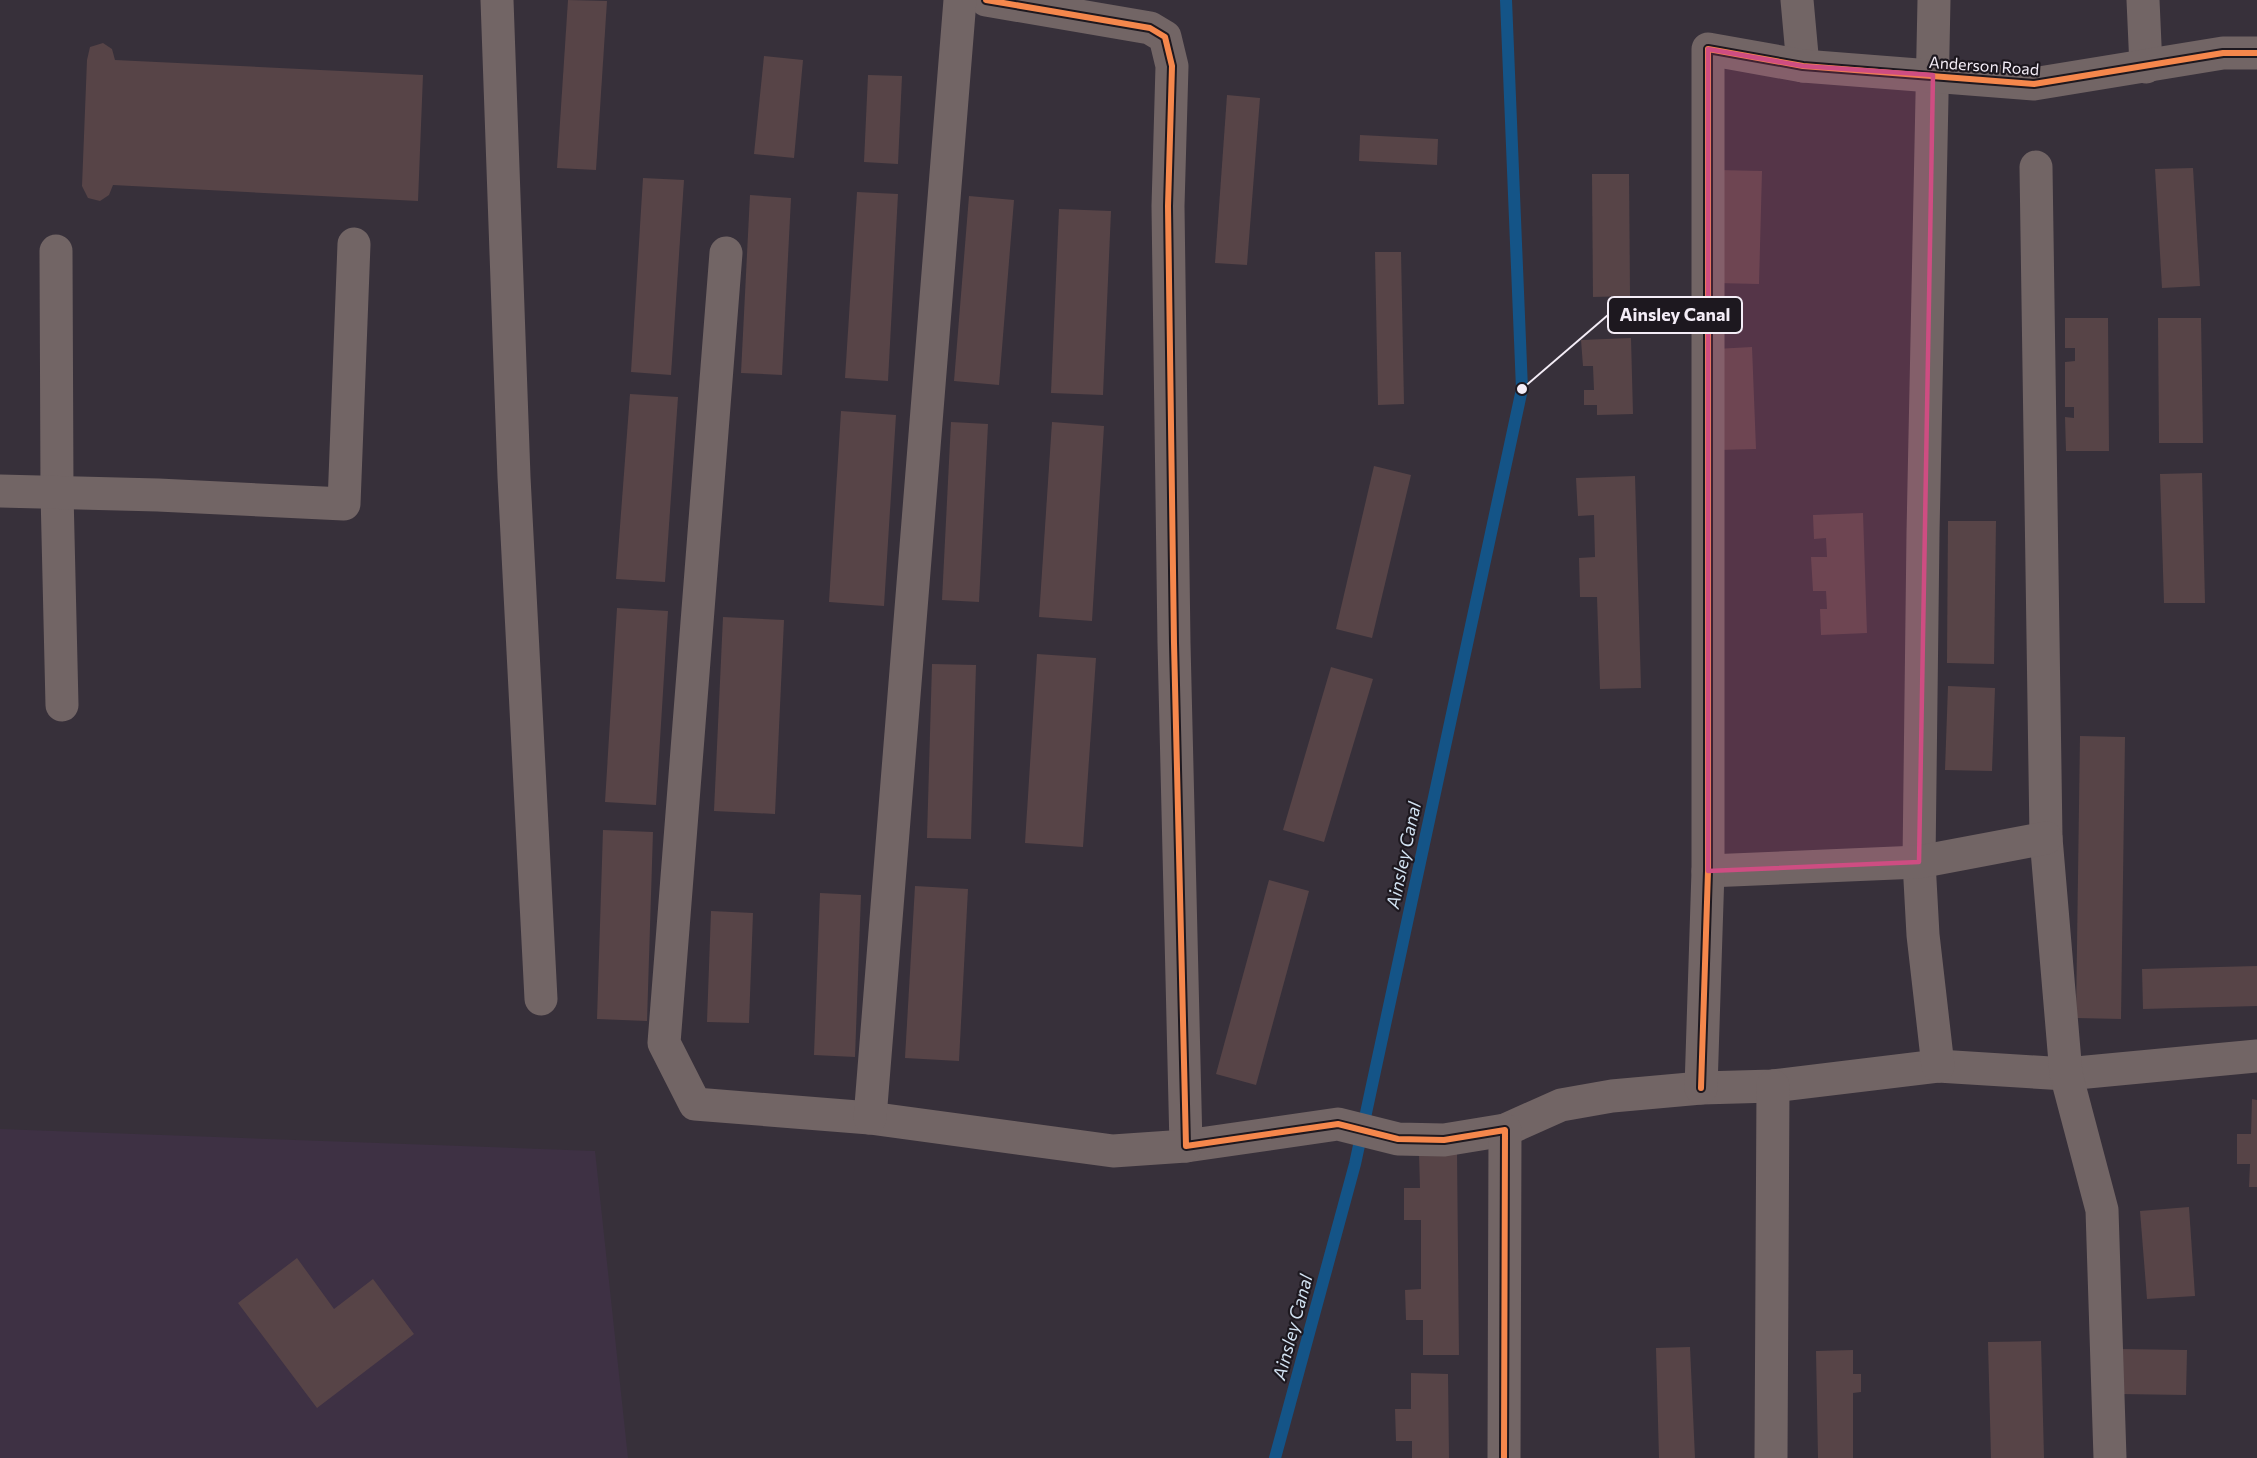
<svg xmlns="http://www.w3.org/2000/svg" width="2257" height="1458" viewBox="0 0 2257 1458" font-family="Commissioner,sans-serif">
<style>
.built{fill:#3e3144}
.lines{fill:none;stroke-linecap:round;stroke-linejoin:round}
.stream{stroke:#145487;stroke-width:12}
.building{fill:#574447}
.minor{stroke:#726565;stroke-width:33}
.cycleway-casing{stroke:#1d181f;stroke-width:10}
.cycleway{stroke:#f5874c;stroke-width:6}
.marked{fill:#ce4d82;fill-opacity:0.2;stroke:#ce4d82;stroke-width:4.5;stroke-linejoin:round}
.labels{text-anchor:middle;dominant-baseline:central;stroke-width:4.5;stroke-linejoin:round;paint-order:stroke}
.street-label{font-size:16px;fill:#f4edf7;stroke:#1d181f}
.water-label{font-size:18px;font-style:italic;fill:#d2e2f2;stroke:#1d181f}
.leader{fill:none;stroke:#f4edf7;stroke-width:2}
.callout-dot{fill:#f4edf7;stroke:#1d181f;stroke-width:2}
.callout{fill:#1d181f;stroke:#f4edf7;stroke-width:2}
.callout-label{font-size:18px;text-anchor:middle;font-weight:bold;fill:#f4edf7}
</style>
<rect width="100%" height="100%" fill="#37303a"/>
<path class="built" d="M0,1129L595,1151L628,1458H0Z"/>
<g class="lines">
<path class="stream" d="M1275,1458L1355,1164L1522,389L1506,0"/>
</g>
<g class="building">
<path d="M568,0L607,1L596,170L557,168Z"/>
<path d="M103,43L112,49L115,60L423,75L418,201L113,185L109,195L100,201L88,198L82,186L87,60L90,47Z"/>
<path d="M764,56L803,60L794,158L754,154Z"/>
<path d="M868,75L902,76L898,164L864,162Z"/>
<path d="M1227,95L1260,98L1247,265L1215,263Z"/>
<path d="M1360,135L1438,139L1437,165L1359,161Z"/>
<path d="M2193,168L2200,286L2162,288L2155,169Z"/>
<path d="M1718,170L1762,171L1759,284L1715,283Z"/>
<path d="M1592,174H1629L1630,296L1593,297Z"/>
<path d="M643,178L684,180L671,375L631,372Z"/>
<path d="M857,192L898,194L888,381L845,378Z"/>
<path d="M750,195L791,198L782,375L741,373Z"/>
<path d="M969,196L1014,200L999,385L954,381Z"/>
<path d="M1059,209L1111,211L1103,395L1051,393Z"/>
<path d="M1375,252H1401L1404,404L1378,405Z"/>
<path d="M2065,318H2108L2109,451H2066L2065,417L2074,418V407H2065V362L2075,361V348H2065Z"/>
<path d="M2158,318H2201L2203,443H2159Z"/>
<path d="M1631,338L1633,414L1597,415V405H1584V390H1594L1593,366H1583L1581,340Z"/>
<path d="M1752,347L1756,449L1719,450L1715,349Z"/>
<path d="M630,394L678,397L665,582L616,579Z"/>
<path d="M841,411L896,415L884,606L829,602Z"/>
<path d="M951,422L988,424L979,602L942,600Z"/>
<path d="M1052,422L1104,426L1092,621L1039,617Z"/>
<path d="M1374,466L1411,475L1372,638L1336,629Z"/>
<path d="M2202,473L2205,603H2164L2160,474Z"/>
<path d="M1635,476L1641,688L1600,689L1597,597H1580L1579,558L1595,557L1594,515L1578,516L1576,478Z"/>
<path d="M1863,513L1867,633L1821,635L1820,609H1827L1826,591H1813L1811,557H1827L1826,538L1814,539L1813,515Z"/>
<path d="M1948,521H1996L1994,664L1947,663Z"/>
<path d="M617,608L668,611L656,805L605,802Z"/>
<path d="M723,617L784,620L775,814L714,811Z"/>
<path d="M1037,654L1096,658L1083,847L1025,843Z"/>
<path d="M932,664L976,665L971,839L927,838Z"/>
<path d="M1331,667L1373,679L1324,842L1283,830Z"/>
<path d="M1948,686L1995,688L1992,771L1945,770Z"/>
<path d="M2080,736L2125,737L2121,1019L2076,1018Z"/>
<path d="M603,830L653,832L647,1021L597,1019Z"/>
<path d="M1269,880L1309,891L1256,1085L1216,1074Z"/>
<path d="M915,886L968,889L959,1061L905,1058Z"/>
<path d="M820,893L861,895L855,1057L814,1055Z"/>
<path d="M711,911L753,913L749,1023L707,1022Z"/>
<path d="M2257,966V1006L2143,1009L2142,969Z"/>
<path d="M2252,1099L2257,1100V1187H2249L2250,1164H2237V1134H2251Z"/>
<path d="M1457,1152L1459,1355H1423V1320H1406L1405,1290L1421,1289V1220H1404V1188H1420L1419,1153Z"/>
<path d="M2189,1207L2195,1296L2147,1299L2140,1211Z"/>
<path d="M297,1258L334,1309L373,1279L414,1334L317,1408L238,1303Z"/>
<path d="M2041,1341L2044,1458H1991L1988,1342Z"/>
<path d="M1690,1347L1695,1458H1659L1656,1348Z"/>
<path d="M2119,1349L2187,1350L2186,1395L2119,1394Z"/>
<path d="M1853,1350V1374H1861V1392L1853,1393V1458H1818L1816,1351Z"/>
<path d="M1411,1373L1448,1374L1449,1458H1412V1441H1396L1395,1409H1411Z"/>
</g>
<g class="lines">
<g class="minor">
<path d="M497,0L514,477L541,999"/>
<path d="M986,0L1150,28L1165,37L1172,66L1168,206L1174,643L1186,1146L1338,1124L1398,1139L1444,1140L1505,1130L1561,1105L1612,1096L1701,1088L1773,1086L1938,1066L2066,1074L2257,1056"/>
<path d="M1797,0L1803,66"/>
<path d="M1934,0L1923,533L1919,862L1923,935L1938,1066"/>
<path d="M2143,0L2146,67"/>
<path d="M2036,167L2046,838L2066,1074L2102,1210L2110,1458"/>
<path d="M56,251L57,493L62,705"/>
<path d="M726,253L664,1043L695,1104L870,1118L1113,1151L1186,1146"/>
<path d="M0,491L158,495L344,504L354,244"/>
<path d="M1708,871L1919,862L2046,838"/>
<path d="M1701,1088L1708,871V49L1803,66L2034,84L2223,53H2257"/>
<path d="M870,1118L960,0"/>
<path d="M1504,1458L1505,1130"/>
<path d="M1771,1458L1773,1086"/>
</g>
<g class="cycleway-casing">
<g id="cycleway">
<path d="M986,0L1150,28L1165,37L1172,66L1168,206L1174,643L1186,1146L1338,1124L1398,1139L1444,1140L1505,1130L1504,1458"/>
<path d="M1701,1088L1708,871V49L1803,66L2034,84L2223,53H2257"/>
</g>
</g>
<use href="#cycleway" class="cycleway"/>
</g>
<path class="marked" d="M1708,49L1803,66L1933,75L1919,862L1708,871Z"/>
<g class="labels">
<g class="street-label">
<text transform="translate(1984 65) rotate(4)">Anderson Road</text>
</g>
<g class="water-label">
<text transform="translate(1403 855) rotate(-78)">Ainsley Canal</text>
<text transform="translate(1292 1327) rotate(-75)">Ainsley Canal</text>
</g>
</g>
<path class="leader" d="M1522 389L1608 315"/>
<circle class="callout-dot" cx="1522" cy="389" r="6"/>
<rect class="callout" x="1608" y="297" width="134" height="36" rx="6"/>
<g class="callout-label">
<text x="1675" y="321">Ainsley Canal</text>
</g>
</svg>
